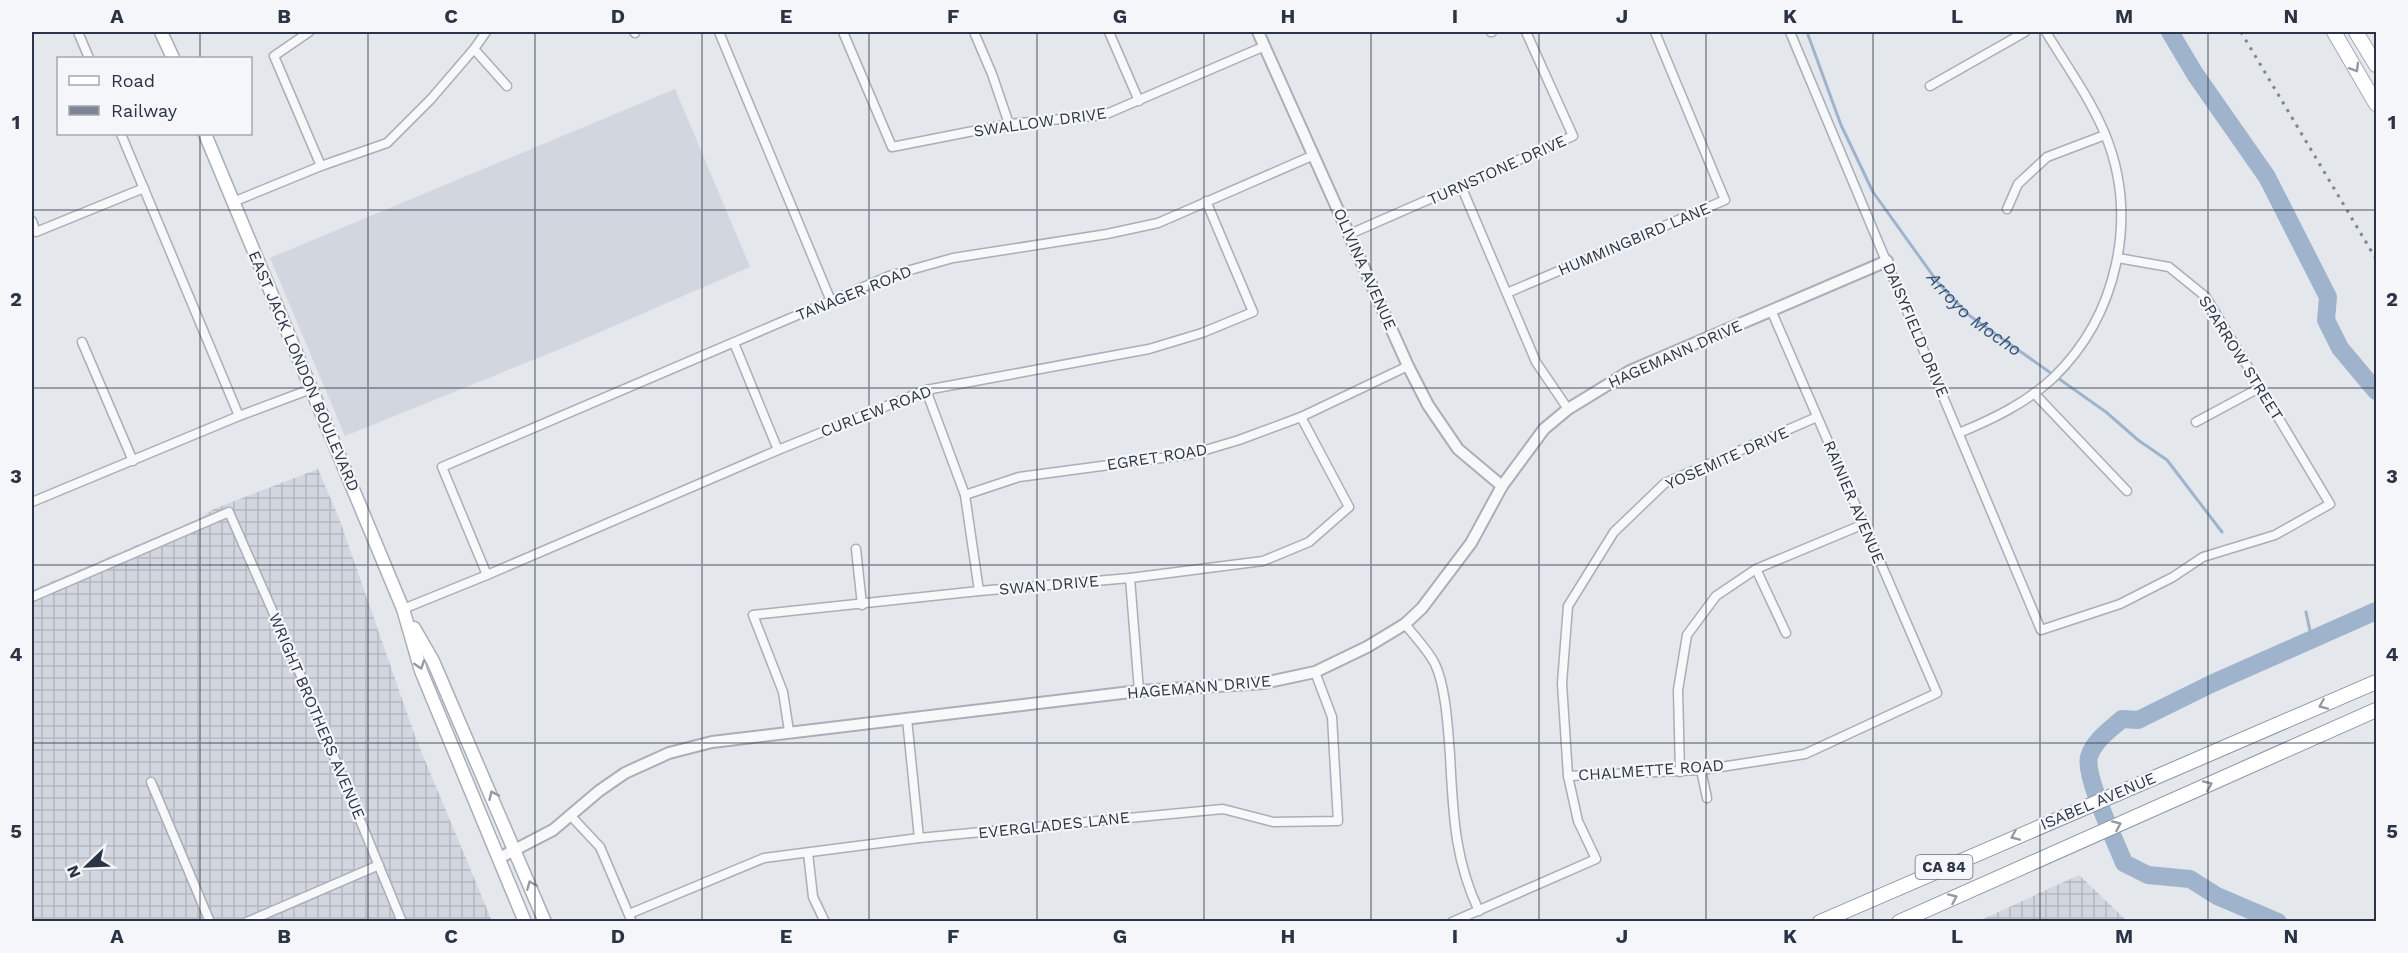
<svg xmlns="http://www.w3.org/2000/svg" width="2408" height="953" viewBox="0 0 2408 953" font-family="'Work Sans',sans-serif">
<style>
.built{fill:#d2d6de}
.industrial{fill:url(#industrial-grid)}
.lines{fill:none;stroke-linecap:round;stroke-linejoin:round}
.stream{stroke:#9fb4cc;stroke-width:3}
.river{stroke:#9fb4cc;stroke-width:18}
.minor-casing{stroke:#a9aeb7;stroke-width:11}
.tertiary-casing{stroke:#a9aeb7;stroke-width:14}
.secondary-casing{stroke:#a9aeb7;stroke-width:15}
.primary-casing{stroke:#a3abb8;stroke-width:16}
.trunk-casing{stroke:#8b94a3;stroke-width:16}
.minor{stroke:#f7f8fa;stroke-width:8}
.tertiary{stroke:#f7f8fa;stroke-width:10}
.secondary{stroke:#fff;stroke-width:12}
.primary{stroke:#fff;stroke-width:14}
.trunk{stroke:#fff;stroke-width:14}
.rail{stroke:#7d8696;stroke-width:3;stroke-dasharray:3 6;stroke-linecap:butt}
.oneway{stroke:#959aa2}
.grid{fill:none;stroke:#2b3445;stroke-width:1.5;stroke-opacity:0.55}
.labels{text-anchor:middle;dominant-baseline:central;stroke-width:4.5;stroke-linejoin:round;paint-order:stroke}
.shield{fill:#f4f6f9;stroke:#676e7b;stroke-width:1.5}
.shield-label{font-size:15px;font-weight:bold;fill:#2b3445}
.street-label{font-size:16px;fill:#2b3445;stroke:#f4f6f9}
.water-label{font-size:18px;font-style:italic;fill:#34527a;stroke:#f4f6f9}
.neatline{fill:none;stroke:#2b3445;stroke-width:2}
.grid-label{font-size:20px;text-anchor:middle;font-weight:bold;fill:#2b3445}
</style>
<defs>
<pattern id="industrial-grid" width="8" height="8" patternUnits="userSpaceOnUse" patternTransform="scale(1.5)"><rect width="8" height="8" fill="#d2d6de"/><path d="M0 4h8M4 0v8" fill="none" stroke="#b4b8c0"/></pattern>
</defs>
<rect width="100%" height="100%" fill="#e4e7ec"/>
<path class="built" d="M675,89L750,267L570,345L345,436L270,258Z"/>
<g class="industrial">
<path d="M318,469L340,521L416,739L492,921L32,922V590L198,519L214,509Z"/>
<path d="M2079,875L2127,921H1979Z"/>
</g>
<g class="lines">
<g class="stream">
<path id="s1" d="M1807,32L1841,125L1873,192L1939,284L1970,316L2106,412L2138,440L2167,460L2222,532"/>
<path d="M2306,612L2312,640"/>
</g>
<g class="river">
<path d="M2170,32L2195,74L2267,177L2328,297L2326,320L2340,348L2376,391"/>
<path d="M2278,922L2217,896L2190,879L2148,875L2124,863C2116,842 2084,777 2089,757C2094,740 2110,730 2122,719L2138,720L2211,684L2376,611"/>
</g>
<g class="minor-casing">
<g id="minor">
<path d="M78,32L89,58"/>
<path d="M309,32L274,56L321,166"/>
<path d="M634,32L635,33"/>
<path d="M719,32L831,301"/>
<path d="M843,32L892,147L1009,124L1104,115L1265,46"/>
<path d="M974,32L992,74L1009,124"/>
<path d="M1109,32L1139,101"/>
<path d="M1491,32H1492"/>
<path d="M1790,32L2041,630L2120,604L2173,577L2203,557L2275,535L2330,504L2206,297L2169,267L2118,258"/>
<path d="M474,49L507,86"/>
<path d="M1930,86L2025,32"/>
<path d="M121,134L239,416"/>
<path d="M1461,186L1536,362L1568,409"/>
<path d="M233,202L321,166L387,143L431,99L474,49L486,32"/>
<path d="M2007,209L2018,184L2047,157L2105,135"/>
<path d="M32,221L36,232L144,188"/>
<path d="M1350,234L1573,136L1526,32"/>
<path d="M1507,293L1725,200L1655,32"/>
<path d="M82,342L133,461"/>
<path d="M734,343L778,450"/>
<path d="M926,390L965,495L979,591"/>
<path d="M2034,393L2127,491"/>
<path d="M2196,422L2261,387"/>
<path d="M1959,433C1993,419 2026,403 2053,378C2118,315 2139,217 2105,134C2090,98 2066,65 2046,32"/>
<path d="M965,495L1019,477L1192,454L1239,440L1301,417L1408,366"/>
<path d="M32,502L239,416L311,389"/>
<path d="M856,549L862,605"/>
<path d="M1756,569L1786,633"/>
<path d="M487,575L442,467L889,276L953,258L1107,234L1158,223L1314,155"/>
<path d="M1130,578L1139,691"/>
<path d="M32,597L229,512L298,669L402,922"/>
<path d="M403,609L487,575L778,450L926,390L1149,349L1202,333L1253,312L1206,201"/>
<path d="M1405,624C1415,637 1428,650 1435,664C1446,687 1448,730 1450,755C1453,811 1454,859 1479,911"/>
<path d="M907,719L919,838"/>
<path d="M789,731L783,692L753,615L979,591L1130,578L1263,561L1309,542L1349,507L1301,417"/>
<path d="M1701,770L1707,798"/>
<path d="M1680,772L1678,690L1687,635L1716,596L1756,569L1864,524"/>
<path d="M1568,776L1701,770L1805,754L1937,693L1771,310"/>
<path d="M151,782L210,922"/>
<path d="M570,815L600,847L632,922"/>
<path d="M808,853L813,897L825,922"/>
<path d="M629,914L764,858L919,838L1223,809L1273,822L1338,821L1332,717L1315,672"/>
<path d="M247,922L379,865"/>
<path d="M1452,922L1596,859L1578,821L1568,776L1562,683L1568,606L1614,532L1665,483L1817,417"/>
</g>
</g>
<g class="tertiary-casing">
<g id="tertiary">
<path d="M1258,32L1408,366L1428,405L1458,449L1502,486"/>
<path d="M499,858L553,830L599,791L625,773L669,753L712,742L1139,691L1264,683L1315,672L1367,647L1405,624L1422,608L1471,543L1502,486L1544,429L1568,409L1630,371L1887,261"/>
</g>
</g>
<g class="secondary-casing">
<g id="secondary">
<path d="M161,32L173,58"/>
<path d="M205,134L403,609L421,671L525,922"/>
<path d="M414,628L433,661L545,922"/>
</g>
</g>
<g class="primary-casing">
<g id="primary">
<path d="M2334,32L2376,104"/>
<path d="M2356,32L2376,65"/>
</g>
</g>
<g class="trunk-casing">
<g id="trunk">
<path d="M1820,922L2376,682"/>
<path d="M1899,922L2376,710"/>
</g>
</g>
<use href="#minor" class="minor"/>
<use href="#tertiary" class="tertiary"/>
<use href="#secondary" class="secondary"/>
<use href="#primary" class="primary"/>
<use href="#trunk" class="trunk"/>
<path class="rail" d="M2241,32L2376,259"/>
</g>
<defs><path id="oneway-chevron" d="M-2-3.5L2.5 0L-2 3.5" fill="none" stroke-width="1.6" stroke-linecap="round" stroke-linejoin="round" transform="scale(1.5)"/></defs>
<g class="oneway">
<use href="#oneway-chevron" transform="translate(2355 68) rotate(59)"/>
<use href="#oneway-chevron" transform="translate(420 665) rotate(72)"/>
<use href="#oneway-chevron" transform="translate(2323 705) rotate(157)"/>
<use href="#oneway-chevron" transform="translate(2208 785) rotate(-24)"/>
<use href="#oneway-chevron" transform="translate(493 795) rotate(-114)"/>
<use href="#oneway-chevron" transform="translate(2117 825) rotate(-24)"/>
<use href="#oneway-chevron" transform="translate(2015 836) rotate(157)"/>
<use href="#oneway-chevron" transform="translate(531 885) rotate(-112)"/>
<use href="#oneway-chevron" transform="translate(1953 898) rotate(-24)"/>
</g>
<path class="grid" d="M200,32V58M368,32V922M535,32V922M702,32V922M869,32V922M1037,32V922M1204,32V922M1371,32V922M1539,32V922M1706,32V922M1873,32V922M2040,32V922M2208,32V922M200,134V922M32,210H2376M32,388H2376M32,565H2376M32,743H2376"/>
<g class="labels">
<rect class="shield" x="1915.5" y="855" width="57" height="24" rx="4.5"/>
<g class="shield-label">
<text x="1944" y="867">CA 84</text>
</g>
<g class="street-label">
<text transform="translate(1040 122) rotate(-8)">SWALLOW DRIVE</text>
<text transform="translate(1497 170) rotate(-24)">TURNSTONE DRIVE</text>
<text transform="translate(1634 239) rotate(-23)">HUMMINGBIRD LANE</text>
<text transform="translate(1365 269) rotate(66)">OLIVINA AVENUE</text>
<text transform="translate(854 293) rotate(-22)">TANAGER ROAD</text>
<text transform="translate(1916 330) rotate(67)">DAISYFIELD DRIVE</text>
<text transform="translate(1675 354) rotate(-24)">HAGEMANN DRIVE</text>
<text transform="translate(2241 358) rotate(58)">SPARROW STREET</text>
<text transform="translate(304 371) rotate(67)">EAST JACK LONDON BOULEVARD</text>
<text transform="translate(876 411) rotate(-21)">CURLEW ROAD</text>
<text transform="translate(1157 457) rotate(-9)">EGRET ROAD</text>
<text transform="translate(1727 458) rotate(-24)">YOSEMITE DRIVE</text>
<text transform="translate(1854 502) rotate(67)">RAINIER AVENUE</text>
<text transform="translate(1049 585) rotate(-5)">SWAN DRIVE</text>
<text transform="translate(1199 687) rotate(-5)">HAGEMANN DRIVE</text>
<text transform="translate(317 716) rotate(67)">WRIGHT BROTHERS AVENUE</text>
<text transform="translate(1651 770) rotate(-4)">CHALMETTE ROAD</text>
<text transform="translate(2098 801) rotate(-23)">ISABEL AVENUE</text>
<text transform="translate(1054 825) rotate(-6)">EVERGLADES LANE</text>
</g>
<g class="water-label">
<text stroke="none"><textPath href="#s1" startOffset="333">Arroyo Mocho</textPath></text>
</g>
</g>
<rect width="2408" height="953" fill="none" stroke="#f4f6f9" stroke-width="66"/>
<rect x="57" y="57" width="195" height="78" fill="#f4f6f9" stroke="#a4a8b1" stroke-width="1.5"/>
<rect x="69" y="76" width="30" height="9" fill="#ffffff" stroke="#a4a8b1" stroke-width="1.5"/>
<text x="111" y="87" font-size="18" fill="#2b3445">Road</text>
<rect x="69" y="106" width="30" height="9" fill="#7d8696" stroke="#a4a8b1" stroke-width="1.5"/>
<text x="111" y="117" font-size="18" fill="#2b3445">Railway</text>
<g transform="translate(87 866) rotate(247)" stroke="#f4f6f9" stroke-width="4.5" paint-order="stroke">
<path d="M0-4.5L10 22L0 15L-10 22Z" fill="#2b3445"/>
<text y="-9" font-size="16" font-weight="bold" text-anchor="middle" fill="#2b3445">N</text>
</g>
<rect x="33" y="33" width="2342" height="887" class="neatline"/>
<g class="grid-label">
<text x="117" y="23">A</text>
<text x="284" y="23">B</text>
<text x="451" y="23">C</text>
<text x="618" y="23">D</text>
<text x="786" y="23">E</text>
<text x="953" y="23">F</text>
<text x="1120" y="23">G</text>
<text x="1288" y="23">H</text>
<text x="1455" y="23">I</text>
<text x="1622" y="23">J</text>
<text x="1790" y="23">K</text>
<text x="1957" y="23">L</text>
<text x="2124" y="23">M</text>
<text x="2291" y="23">N</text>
<text x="16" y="129">1</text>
<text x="2392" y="129">1</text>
<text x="16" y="306">2</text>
<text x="2392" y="306">2</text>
<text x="16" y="483">3</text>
<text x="2392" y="483">3</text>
<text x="16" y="661">4</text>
<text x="2392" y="661">4</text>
<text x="16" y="838">5</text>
<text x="2392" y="838">5</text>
<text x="117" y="943">A</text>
<text x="284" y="943">B</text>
<text x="451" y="943">C</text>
<text x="618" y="943">D</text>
<text x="786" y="943">E</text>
<text x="953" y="943">F</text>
<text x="1120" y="943">G</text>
<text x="1288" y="943">H</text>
<text x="1455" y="943">I</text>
<text x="1622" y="943">J</text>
<text x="1790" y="943">K</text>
<text x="1957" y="943">L</text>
<text x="2124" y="943">M</text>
<text x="2291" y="943">N</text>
</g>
</svg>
